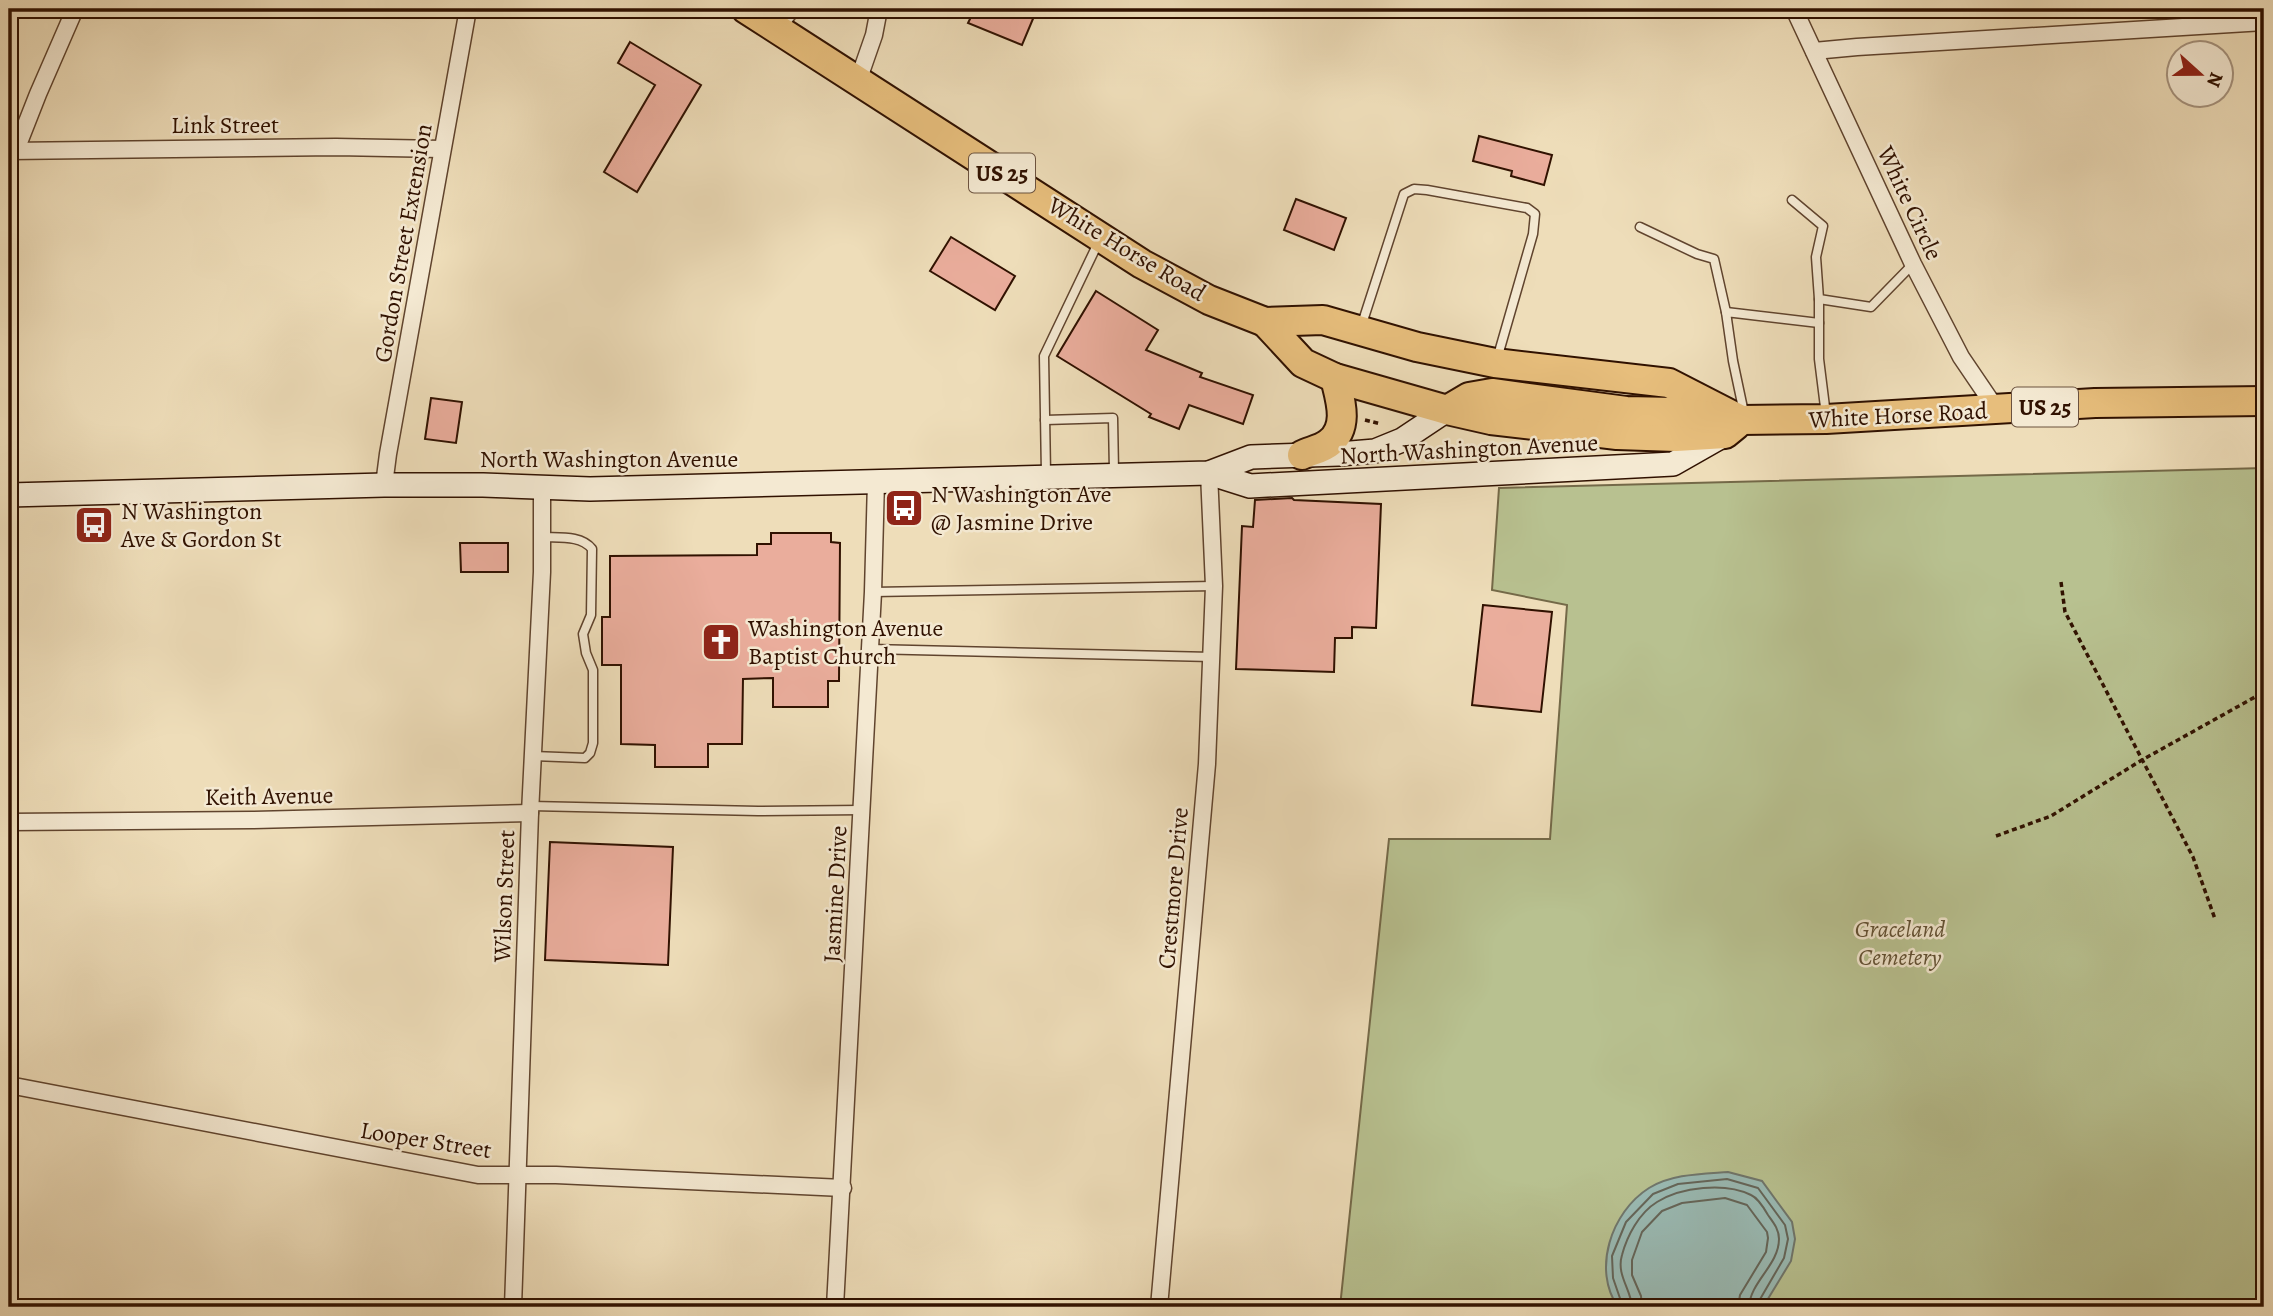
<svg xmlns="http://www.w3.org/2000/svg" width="2273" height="1316" viewBox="0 0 2273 1316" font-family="Alegreya,serif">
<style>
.green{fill:#b8c190;stroke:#746948;stroke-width:2}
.water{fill:#9abbb5;stroke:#70776d;stroke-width:2}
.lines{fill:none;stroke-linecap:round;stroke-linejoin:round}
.shore{stroke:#65665a;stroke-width:2}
.building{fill:#eaad9c;stroke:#301100;stroke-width:2}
.service-casing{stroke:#60442e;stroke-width:11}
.minor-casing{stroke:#60442e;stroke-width:19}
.secondary-casing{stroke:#301100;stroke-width:26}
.trunk-casing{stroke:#301100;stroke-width:32}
.path{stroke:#301100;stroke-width:3.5;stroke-dasharray:5 3.5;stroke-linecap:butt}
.service{stroke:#f4e9d2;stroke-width:8}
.minor{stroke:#f4e9d2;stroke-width:16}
.secondary{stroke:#f4e9d2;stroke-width:23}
.trunk{stroke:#e7be7c;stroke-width:28}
.labels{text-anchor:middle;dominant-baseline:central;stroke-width:5;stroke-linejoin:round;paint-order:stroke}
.shield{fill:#f4e9d2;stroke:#6b523f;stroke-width:2}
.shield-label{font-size:23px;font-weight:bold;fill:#301100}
.street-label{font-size:24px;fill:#301100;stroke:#f4e9d2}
.poi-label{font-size:24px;fill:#301100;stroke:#f4e9d2;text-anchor:start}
.park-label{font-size:24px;font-style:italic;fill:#604f32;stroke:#f4e9d2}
</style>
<rect width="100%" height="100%" fill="#eeddb9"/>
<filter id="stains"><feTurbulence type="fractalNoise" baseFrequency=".00286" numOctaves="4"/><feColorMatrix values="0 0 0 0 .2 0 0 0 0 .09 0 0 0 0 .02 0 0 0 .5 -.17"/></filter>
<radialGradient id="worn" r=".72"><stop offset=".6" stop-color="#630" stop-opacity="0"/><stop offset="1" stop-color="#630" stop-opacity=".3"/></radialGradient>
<path class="green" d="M2264,468V1307H1340L1389,839H1550L1567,605L1492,590L1499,488Z"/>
<path class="water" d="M1728,1172L1762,1181L1792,1222L1795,1239L1791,1261L1763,1307H1618C1592,1270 1611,1212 1649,1188C1672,1174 1701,1174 1728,1172Z"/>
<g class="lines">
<g class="shore">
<path d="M1623,1307L1613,1278L1612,1256L1626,1222L1653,1194L1678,1184L1727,1179L1758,1188L1785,1225L1788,1239L1784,1258L1759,1301L1758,1307"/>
<path d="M1632,1307C1631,1289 1616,1275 1622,1255C1627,1236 1639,1213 1657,1202C1681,1187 1725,1182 1751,1195C1758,1198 1764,1208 1768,1215C1773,1222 1779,1229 1779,1239C1779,1265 1750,1282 1749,1307"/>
<path d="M1642,1307L1641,1296L1632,1275V1260L1642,1232L1662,1211L1682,1203L1725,1198L1747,1205L1767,1232L1768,1238L1766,1252L1740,1295L1738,1307"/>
</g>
</g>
<g class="building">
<path d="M975,9H1022L1035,14L1022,45L968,23Z"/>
<path d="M630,42L701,85L637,192L604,172L655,85L618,63Z"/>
<path d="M1479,136L1552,155L1544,185L1511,176L1512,171L1473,161Z"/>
<path d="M1296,199L1346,218L1334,250L1284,230Z"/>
<path d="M951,237L1015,276L995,310L930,271Z"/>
<path d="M1096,291L1158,330L1146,350L1202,373L1200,377L1253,395L1243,424L1189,405L1179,429L1149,417L1151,414L1057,356Z"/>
<path d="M431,398L462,402L456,443L425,439Z"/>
<path d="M1292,498L1294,500L1381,504L1376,628L1352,627V638H1335L1334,672L1236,669L1242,526L1253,527L1255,500Z"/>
<path d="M771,533H831V542L840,543L839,681H828V707H773V678L743,679L742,744H708V767H655V745L621,744V665H602V617H610V556L757,555V544H771Z"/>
<path d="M460,543H508V572H461Z"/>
<path d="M1483,605L1552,612L1541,712L1472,705Z"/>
<path d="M550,842L673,847L668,965L545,960Z"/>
</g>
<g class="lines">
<g class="service-casing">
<g id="service">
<path d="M783,26L797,9"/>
<path d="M1792,200L1823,226L1816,257L1819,299L1871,307L1913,264"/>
<path d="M1640,227L1697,254L1714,259L1726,312"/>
<path d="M1819,299V359L1826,415"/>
<path d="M1361,327L1404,194L1414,189L1427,190L1527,208L1535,214L1533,234L1497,359"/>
<path d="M1744,413L1733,361L1726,312L1819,323"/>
<path d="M1045,420L1113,418L1114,472"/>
<path d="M1046,474L1044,356L1099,241"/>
<path d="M873,592L1214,586"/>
<path d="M870,649L1212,657"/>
<path d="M533,756L585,758L590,753L593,743V670L586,653L583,634L591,615L592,549C581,535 559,538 542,537"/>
<path d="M531,806L758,811L862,810"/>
</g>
</g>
<g class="minor-casing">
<g id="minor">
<path d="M1794,9L1913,264L1961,357L1997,410"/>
<path d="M1814,51L1857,47L2264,22"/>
<path d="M858,81L874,35L879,9"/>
<path d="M16,150L38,94L75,9"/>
<path d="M9,151L336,147L442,149"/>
<path d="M384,485L388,454L468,9"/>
<path d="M9,822L252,820L530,813"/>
<path d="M9,1085L478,1175H556L843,1188"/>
<path d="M513,1307L530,813L542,572V487"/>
<path d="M835,1307L873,592L876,482"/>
<path d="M1159,1307L1207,764L1214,586L1209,473"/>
</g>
</g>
<g class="secondary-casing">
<g id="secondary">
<path d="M1209,473L1250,486L1673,464L1724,435"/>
<path d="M9,495L384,485H483L590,489L1209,473L1251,457L1339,454L1375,451L1402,440L1447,410"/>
</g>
</g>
<g class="trunk-casing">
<g id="trunk">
<path d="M746,9L1142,264L1209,300L1265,322L1323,320L1417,347L1495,363L1669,383L1741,420"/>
<path d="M1265,322L1303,363L1335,378L1447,410L1491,420L1617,435L1676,437L1725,434L1736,425"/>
<path d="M1447,410L1469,397L1492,393L1626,411L1674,412L1741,420L1826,419L2095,403L2264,401"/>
<path d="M1302,455C1310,451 1322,449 1329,443C1350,427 1340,399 1335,378"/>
</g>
</g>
<g class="path">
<path d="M1365,420L1381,424"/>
<path d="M2061,582L2065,612L2193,857L2215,919"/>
<path d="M1996,836L2051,816L2142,760L2264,692"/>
</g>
<use href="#service" class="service"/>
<use href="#minor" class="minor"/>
<use href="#secondary" class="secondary"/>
<use href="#trunk" class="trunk"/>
</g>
<defs>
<g id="bus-square" transform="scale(2.0125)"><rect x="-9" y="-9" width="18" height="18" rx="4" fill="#8f2418" stroke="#f4e9d2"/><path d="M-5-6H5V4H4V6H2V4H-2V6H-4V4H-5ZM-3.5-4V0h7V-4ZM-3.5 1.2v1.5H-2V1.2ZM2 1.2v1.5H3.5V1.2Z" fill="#fff"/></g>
<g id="church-square" transform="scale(2.0125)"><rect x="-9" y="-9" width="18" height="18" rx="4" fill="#8f2418" stroke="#f4e9d2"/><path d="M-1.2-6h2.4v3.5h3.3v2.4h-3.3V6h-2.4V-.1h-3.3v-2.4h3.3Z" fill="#fff"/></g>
</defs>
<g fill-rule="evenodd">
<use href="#bus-square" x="904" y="508"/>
<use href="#bus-square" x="94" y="525"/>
<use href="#church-square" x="721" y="642"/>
</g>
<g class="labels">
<g class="shield">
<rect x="969" y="153.5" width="66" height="39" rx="5"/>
<rect x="2012" y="387.5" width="66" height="39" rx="5"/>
</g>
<g class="shield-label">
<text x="1002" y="173">US 25</text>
<text x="2045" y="407">US 25</text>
</g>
<g class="street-label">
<text x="225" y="125">Link Street</text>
<text transform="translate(1910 203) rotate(65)">White Circle</text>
<text transform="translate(403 243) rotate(-80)">Gordon Street Extension</text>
<text transform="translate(1127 249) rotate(31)">White Horse Road</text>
<text transform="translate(1898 415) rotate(-3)">White Horse Road</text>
<text transform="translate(1469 449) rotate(-3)">North Washington Avenue</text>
<text x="609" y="459">North Washington Avenue</text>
<text transform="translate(269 796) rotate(-1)">Keith Avenue</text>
<text transform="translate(1173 888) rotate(-85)">Crestmore Drive</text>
<text transform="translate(835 894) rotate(-87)">Jasmine Drive</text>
<text transform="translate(504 896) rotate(-88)">Wilson Street</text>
<text transform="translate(426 1140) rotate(9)">Looper Street</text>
</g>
<g class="poi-label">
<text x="931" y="494">N Washington Ave<tspan x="931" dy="28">@ Jasmine Drive</tspan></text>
<text x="121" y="511">N Washington<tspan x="121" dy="28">Ave &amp; Gordon St</tspan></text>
<text x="748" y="628">Washington Avenue<tspan x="748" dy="28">Baptist Church</tspan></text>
</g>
<g class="park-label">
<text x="1900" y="929">Graceland<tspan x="1900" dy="28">Cemetery</tspan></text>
</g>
</g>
<rect width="2273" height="1316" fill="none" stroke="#eeddb9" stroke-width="35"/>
<rect x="10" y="10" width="2252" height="1295" fill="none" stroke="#301100" stroke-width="3.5"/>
<rect x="18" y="18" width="2238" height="1281" fill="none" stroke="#301100" stroke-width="2"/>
<g transform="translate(2200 74) rotate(111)"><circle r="33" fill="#f4e9d2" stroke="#a6937e" stroke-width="2"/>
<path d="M0-5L12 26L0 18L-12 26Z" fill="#8f2418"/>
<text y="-10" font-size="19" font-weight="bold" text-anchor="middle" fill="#301100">N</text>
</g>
<rect width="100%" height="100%" filter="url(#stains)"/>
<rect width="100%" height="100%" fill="url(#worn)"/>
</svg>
